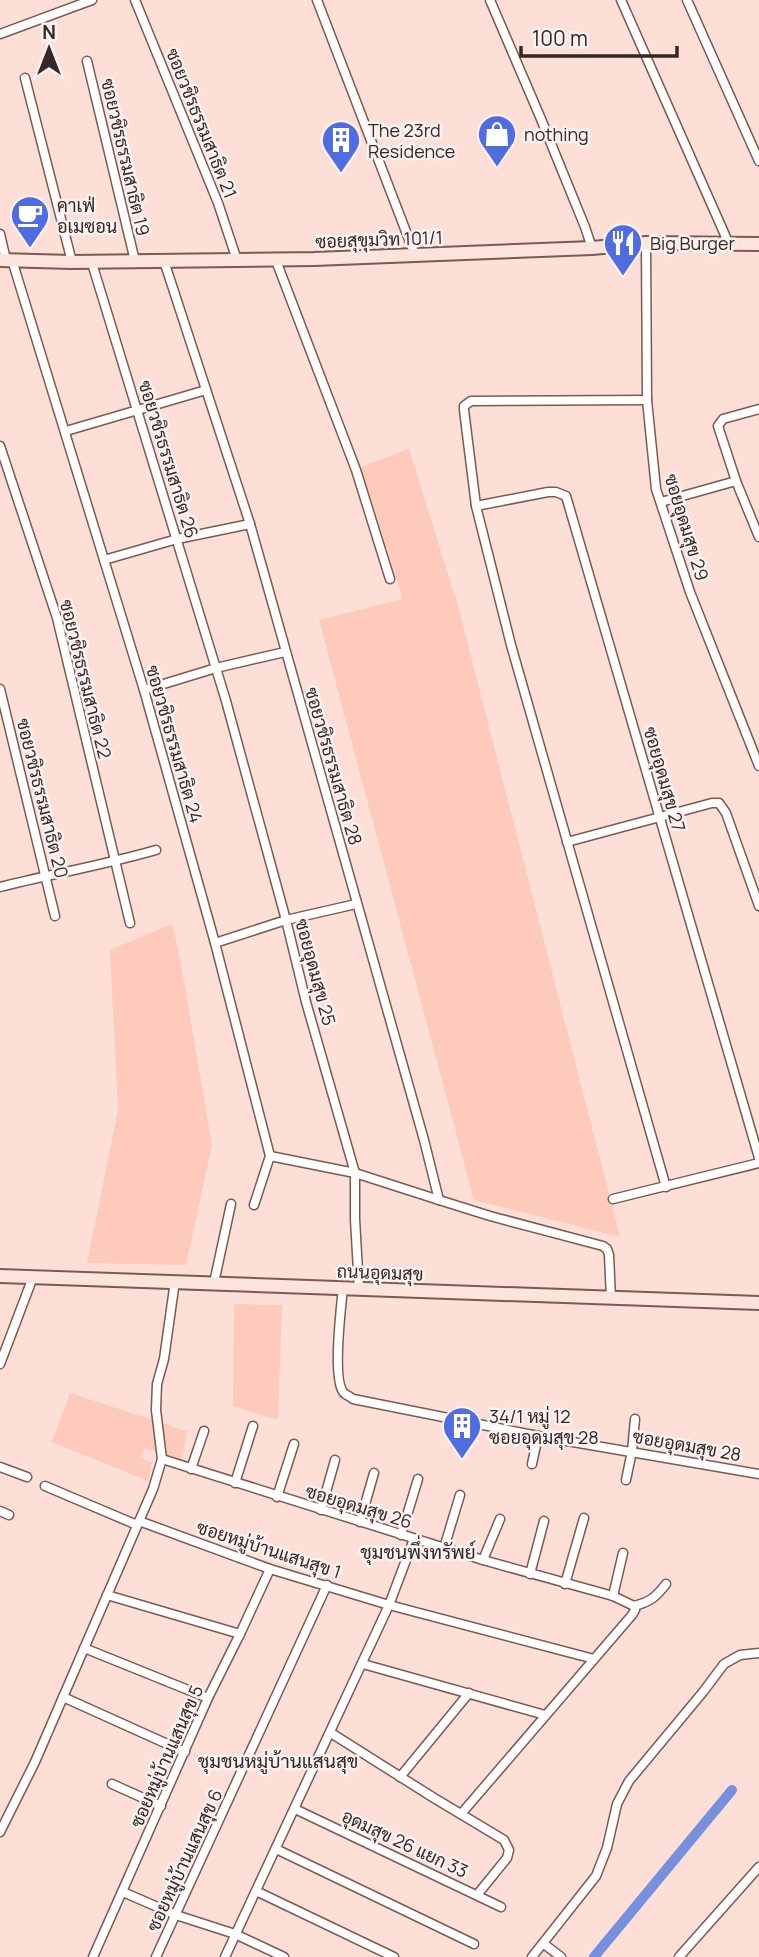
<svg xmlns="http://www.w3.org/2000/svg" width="759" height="1957" viewBox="0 0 759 1957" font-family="Manrope,Sarabun,sans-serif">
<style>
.green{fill:#fecabb}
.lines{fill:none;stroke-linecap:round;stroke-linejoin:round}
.canal{stroke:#7790de;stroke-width:10}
.street-casing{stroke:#7a5a52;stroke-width:11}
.secondary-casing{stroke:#7a5a52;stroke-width:16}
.street{stroke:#fff;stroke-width:8}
.secondary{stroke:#fce3dc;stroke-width:12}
.labels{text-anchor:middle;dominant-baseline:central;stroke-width:5;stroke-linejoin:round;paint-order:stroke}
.street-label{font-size:18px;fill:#352724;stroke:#faf2f0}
.poi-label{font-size:18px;fill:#352724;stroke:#faf2f0;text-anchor:start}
.neighbourhood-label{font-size:19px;fill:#352724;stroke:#faf2f0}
</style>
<rect width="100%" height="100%" fill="#fddfd7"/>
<g class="green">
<path d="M409,449L458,606L620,1237L474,1200L319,620L403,599L361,467Z"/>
<path d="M172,924L180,958L212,1145L186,1265L87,1263L118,1110L110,950Z"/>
<path d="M234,1304L282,1305L278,1420L233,1406Z"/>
<path d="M70,1393L187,1431L182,1459L144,1448L140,1458L152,1463L148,1481L52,1442Z"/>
</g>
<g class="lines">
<path class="canal" d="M594,1957L732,1790"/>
<g class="street-casing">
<g id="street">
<path d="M135,0L218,203L237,260"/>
<path d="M317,0L415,255"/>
<path d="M490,0L541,119L585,227L592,248"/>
<path d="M621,0L729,244"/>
<path d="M687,0L759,161"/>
<path d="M0,34L92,0"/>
<path d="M87,61L135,261"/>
<path d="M25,78L72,262"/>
<path d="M0,234L6,260"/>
<path d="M646,243L647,400L656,489L690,592L759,766"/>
<path d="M275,258L356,470L390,579"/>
<path d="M12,260L144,690L215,943L270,1156L355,1173L439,1200L424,1140L250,524L164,261"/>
<path d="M91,260L226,701L286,920L306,1002L355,1173V1219L359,1288"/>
<path d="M647,400L471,401L464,406V410L476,506L511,645L666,1187"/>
<path d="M759,409L723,419L718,426L736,481L759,537"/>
<path d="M66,431L206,390"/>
<path d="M0,446L57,618L130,923"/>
<path d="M661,502L736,481"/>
<path d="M476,506L548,492H556L566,496L759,1158"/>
<path d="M104,560L177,539L250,524"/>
<path d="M0,689L55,916"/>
<path d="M144,690L216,668L285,652"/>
<path d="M567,842L712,803H719L726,813L759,906"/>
<path d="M0,887C52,874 104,865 156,850"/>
<path d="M215,943L286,920L356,904"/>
<path d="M613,1199L759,1163"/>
<path d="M439,1200L490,1216L603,1246L607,1249L609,1255L611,1299"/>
<path d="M254,1205L270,1156"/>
<path d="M214,1283L231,1204"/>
<path d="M343,1288C341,1307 332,1381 344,1393C344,1394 353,1398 353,1399L538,1436L759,1474"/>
<path d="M0,1364L33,1277"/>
<path d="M162,1459L483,1560L613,1596L634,1606L635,1610L632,1615L461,1814"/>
<path d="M532,1464L538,1436"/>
<path d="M0,1467L27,1477"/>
<path d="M191,1469L204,1431"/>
<path d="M626,1480L632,1451L635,1419"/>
<path d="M235,1483L253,1426"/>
<path d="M45,1486L137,1525"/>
<path d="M277,1497L294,1444"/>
<path d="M321,1510L335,1460"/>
<path d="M0,1511L9,1515"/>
<path d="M139,1521L270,1569L389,1605L594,1659"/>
<path d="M360,1522L374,1473"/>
<path d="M401,1535L418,1479"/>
<path d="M444,1548L460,1495"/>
<path d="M483,1560L500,1519"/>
<path d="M530,1574L544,1521"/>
<path d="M565,1584L584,1518"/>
<path d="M107,1595L240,1634"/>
<path d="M613,1596L623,1553"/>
<path d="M634,1606C650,1602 656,1597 666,1584"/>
<path d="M84,1648L208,1698"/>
<path d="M363,1664L545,1715"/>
<path d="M63,1697L185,1752"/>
<path d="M331,1733L434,1798L504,1840L509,1850L507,1858L477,1895"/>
<path d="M400,1777L469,1693"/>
<path d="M112,1784L161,1806"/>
<path d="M295,1809L501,1907"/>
<path d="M0,1832L35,1762L153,1489L162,1459L156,1410L157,1384L164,1359L175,1281"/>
<path d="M276,1849L474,1944"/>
<path d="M256,1891L394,1957"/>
<path d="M123,1892L176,1915L235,1934L284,1957"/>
<path d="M544,1944L561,1957"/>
<path d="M93,1957L208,1698L240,1634L270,1569"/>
<path d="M156,1957L327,1585"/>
<path d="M225,1957L389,1605L414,1539"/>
<path d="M532,1957L596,1876L607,1848L617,1804L629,1781L703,1692L724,1664L740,1655L759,1653"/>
<path d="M679,1957L759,1867"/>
</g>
</g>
<g class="secondary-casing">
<g id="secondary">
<path d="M0,260L72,262L314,259L592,248L646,243L759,244"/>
<path d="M0,1276L759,1303"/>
</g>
</g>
<use href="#street" class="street"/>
<use href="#secondary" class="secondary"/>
</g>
<defs>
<g id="shop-pin" transform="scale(2.0125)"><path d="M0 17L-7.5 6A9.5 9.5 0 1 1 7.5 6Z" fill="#4f6ce1" stroke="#faf2f0"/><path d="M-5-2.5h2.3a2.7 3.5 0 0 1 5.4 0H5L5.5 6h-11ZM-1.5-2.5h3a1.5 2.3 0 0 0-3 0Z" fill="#fff"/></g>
<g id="building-pin" transform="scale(2.0125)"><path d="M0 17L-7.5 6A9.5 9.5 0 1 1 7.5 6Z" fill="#4f6ce1" stroke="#faf2f0"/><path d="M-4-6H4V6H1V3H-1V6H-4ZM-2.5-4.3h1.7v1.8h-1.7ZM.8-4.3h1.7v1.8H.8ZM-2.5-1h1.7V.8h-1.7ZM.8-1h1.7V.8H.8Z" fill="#fff"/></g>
<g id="cafe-pin" transform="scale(2.0125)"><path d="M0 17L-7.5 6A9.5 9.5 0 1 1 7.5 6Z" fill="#4f6ce1" stroke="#faf2f0"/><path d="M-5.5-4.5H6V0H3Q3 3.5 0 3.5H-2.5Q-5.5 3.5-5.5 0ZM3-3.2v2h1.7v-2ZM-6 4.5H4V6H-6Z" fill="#fff"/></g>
<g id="restaurant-pin" transform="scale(2.0125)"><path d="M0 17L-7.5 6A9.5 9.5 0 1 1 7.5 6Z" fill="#4f6ce1" stroke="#faf2f0"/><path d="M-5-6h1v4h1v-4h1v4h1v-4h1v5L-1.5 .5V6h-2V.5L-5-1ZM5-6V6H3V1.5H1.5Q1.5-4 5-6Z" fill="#fff"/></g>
</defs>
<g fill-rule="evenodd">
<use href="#shop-pin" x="497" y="134"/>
<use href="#building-pin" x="341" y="140"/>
<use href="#cafe-pin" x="30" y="215"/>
<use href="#restaurant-pin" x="623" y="243"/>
<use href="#building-pin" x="462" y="1426"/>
</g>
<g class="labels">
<g class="street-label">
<text transform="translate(202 123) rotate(68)">ซอยวชิรธรรมสาธิต 21</text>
<text transform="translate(126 157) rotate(77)">ซอยวชิรธรรมสาธิต 19</text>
<text transform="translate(379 239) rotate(-2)">ซอยสุขุมวิท 101/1</text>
<text transform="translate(169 459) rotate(73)">ซอยวชิรธรรมสาธิต 26</text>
<text transform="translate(687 527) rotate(73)">ซอยอุดมสุข 29</text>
<text transform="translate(86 679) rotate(76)">ซอยวชิรธรรมสาธิต 22</text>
<text transform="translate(175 744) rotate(74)">ซอยวชิรธรรมสาธิต 24</text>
<text transform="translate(334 766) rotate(74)">ซอยวชิรธรรมสาธิต 28</text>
<text transform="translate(665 779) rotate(74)">ซอยอุดมสุข 27</text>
<text transform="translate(43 798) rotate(76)">ซอยวชิรธรรมสาธิต 20</text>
<text transform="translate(316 972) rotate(75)">ซอยอุดมสุข 25</text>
<text transform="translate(380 1272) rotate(2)">ถนนอุดมสุข</text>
<text transform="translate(687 1445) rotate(10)">ซอยอุดมสุข 28</text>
<text transform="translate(359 1506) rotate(17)">ซอยอุดมสุข 26</text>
<text transform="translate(269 1549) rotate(18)">ซอยหมู่บ้านแสนสุข 1</text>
<text transform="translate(166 1756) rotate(-66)">ซอยหมู่บ้านแสนสุข 5</text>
<text transform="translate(405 1843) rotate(25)">อุดมสุข 26 แยก 33</text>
<text transform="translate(184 1860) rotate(-65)">ซอยหมู่บ้านแสนสุข 6</text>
</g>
<g class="poi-label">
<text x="368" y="130">The 23rd<tspan x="368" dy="21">Residence</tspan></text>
<text x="524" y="134">nothing</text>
<text x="57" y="205">คาเฟ่<tspan x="57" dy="21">อเมซอน</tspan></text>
<text x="650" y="243">Big Burger</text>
<text x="489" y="1416">34/1 หมู่ 12<tspan x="489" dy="21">ซอยอุดมสุข 28</tspan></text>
</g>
<g class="neighbourhood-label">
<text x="418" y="1552">ชุมชนพึ่งทรัพย์</text>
<text x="278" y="1761">ชุมชนหมู่บ้านแสนสุข</text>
</g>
</g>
<g transform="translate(49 49)" stroke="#faf2f0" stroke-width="5" paint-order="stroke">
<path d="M0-5L12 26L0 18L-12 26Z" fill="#352724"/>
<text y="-10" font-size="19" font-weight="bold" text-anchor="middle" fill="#352724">N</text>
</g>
<path d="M521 46v10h156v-10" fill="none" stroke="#352724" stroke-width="3.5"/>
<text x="532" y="46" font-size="21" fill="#352724" stroke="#faf2f0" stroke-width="5" paint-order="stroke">100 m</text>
</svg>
